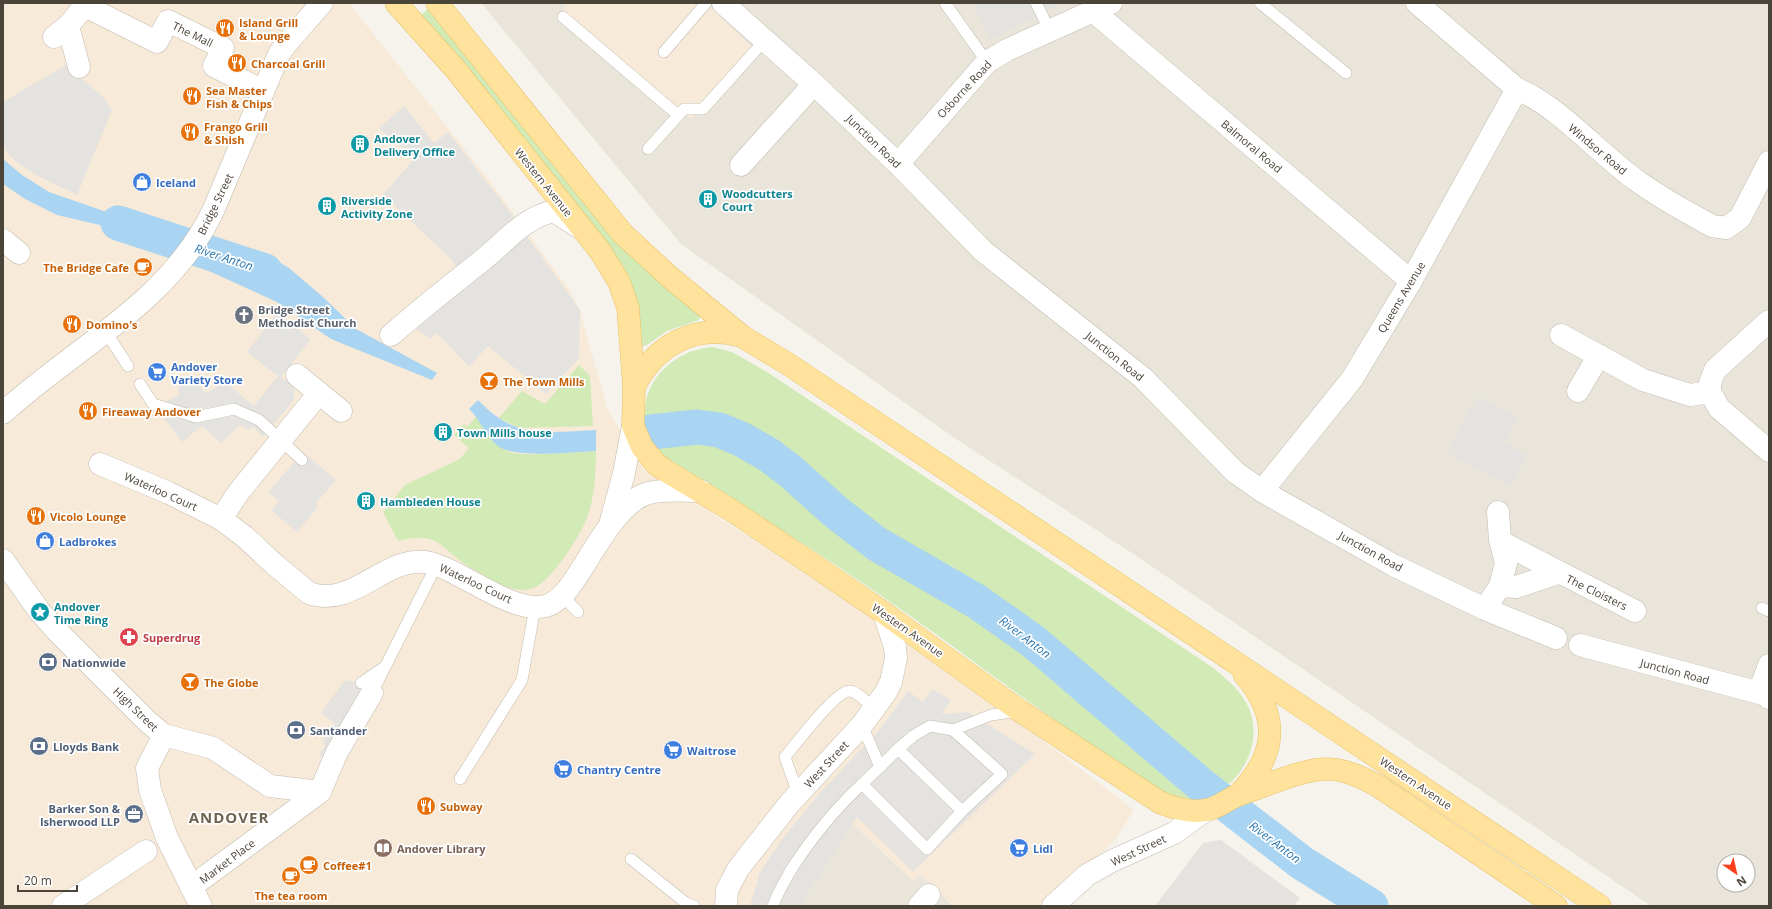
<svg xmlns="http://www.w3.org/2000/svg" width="1772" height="909" viewBox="0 0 1772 909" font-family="'Open Sans',sans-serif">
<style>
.residential{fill:#eae5da;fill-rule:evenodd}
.commercial{fill:#f7ead8}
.green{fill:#d2eab5}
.parking{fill:#e5e3e0}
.water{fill:#a9d4f2}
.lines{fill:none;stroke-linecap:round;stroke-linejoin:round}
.river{stroke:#a9d4f2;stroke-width:35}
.lane-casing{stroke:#c2bbae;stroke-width:12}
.street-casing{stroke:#c2bbae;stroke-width:23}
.primary-casing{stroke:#e6c16a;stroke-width:23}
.lane{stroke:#fff;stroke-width:11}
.street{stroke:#fff;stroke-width:22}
.primary{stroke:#ffe39c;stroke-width:22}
.labels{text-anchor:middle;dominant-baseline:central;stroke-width:3.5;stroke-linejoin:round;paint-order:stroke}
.food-label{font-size:11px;font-weight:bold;fill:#c56008;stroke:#fff;text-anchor:start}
.street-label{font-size:11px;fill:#4b4439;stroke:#fff}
.culture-label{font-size:11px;font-weight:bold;fill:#0d838f;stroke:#fff;text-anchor:start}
.shop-label{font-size:11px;font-weight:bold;fill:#366cbe;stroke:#fff;text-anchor:start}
.worship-label{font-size:11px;font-weight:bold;fill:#5b616d;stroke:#fff;text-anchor:start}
.health-label{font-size:11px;font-weight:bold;fill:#be3a42;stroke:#fff;text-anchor:start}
.service-label{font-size:11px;font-weight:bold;fill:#4e5e75;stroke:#fff;text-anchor:start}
.education-label{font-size:11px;font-weight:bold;fill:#785e54;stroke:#fff;text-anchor:start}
.water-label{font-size:12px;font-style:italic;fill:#2e7ab2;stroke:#fff}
.district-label{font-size:15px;font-weight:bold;letter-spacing:1px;fill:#6e6250;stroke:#fff}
</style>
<rect width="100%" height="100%" fill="#f6f3ec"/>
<g class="residential">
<path d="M481,3H1769V906H1651L1132,553L956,439L681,244ZM1724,861H1748V885H1724Z"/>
<path d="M852,823L913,881L920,874L953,906H800Z"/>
</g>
<g class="commercial">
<path d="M3,3H349L489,180L568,288L580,310L607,408L644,470L907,637L1134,810L1115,840L1047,906H953L920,874L913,881L852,823L800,906H3Z"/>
<path d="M566,3H706L752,47L691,119L563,10Z"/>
</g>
<g class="green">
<path d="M429,8L699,315L700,317L699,320L667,331L647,345L642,346L640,322L421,15Z"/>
<path d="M712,347L732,352L767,372L1212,667C1228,680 1245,694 1251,714C1265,759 1220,812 1173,797C1155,792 1123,767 1107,756C1054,720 1002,683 951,645C859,578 762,516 664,458C621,414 655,352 712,347Z"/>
<path d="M579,365L590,376L593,426L519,428L499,418L522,391L545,404Z"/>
<path d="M477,416C484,428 496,446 510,452C522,457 579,452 596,451C595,500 592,519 563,559C537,594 525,599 487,577C477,571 466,566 458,559C451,554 444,546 437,542C426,535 409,538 398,541L383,512L405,485L460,459L469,448L454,435L464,424L467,427Z"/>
</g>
<g class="parking">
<path d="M973,3H1063L991,39Z"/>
<path d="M66,65L104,98L112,110L77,195L36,175L15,161L3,147V102Z"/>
<path d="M404,106L434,143L448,132L506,207L580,310L579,358L546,394L488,346L469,367L437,333L430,339L399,316L456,266L449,257L383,195L414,159L379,128Z"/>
<path d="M277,313L311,339L281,377L293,387L295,391L293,401L263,437L253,427L248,430L240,425L221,443L202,426L182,442L158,410L167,401L179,395L178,388L189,375L206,393L226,383L254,406L278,376L247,352Z"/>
<path d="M1478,396L1518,417L1504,443L1528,456L1511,486L1447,452Z"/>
<path d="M303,452L336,480L316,503L317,508L297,532L271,510L279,501L268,492Z"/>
<path d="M345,680L365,684L328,760L319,755L325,746L323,740L335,723L321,713Z"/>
<path d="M932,689L951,700L942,714L968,712L1035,754L913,872L857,817L800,906H750L760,872L780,842L818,795L881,728L908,691L923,702Z"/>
<path d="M1221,840L1300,898L1294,906H1155L1203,843Z"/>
</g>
<g class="water">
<path d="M3,159L22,175L49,192L167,233L156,250L104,226L57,215L25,199L3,184Z"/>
<path d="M264,253L289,268L323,297L356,329L437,373L432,380L331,339L277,302L207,270L220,254Z"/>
<path d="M478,400C484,406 491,413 499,418C527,438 564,431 596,430V451C573,452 515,459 498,446C485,436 481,420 469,409Z"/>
</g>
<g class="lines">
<g class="river">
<path d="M118,223L265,271"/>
<path d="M651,432L697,427L719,430L741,439L769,455L790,471L837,513L877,544L976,601L1034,642L1200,784L1302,863L1371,906"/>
</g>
<g class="lane-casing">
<g id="lane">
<path d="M945,3L987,62"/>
<path d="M1036,3L1050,31"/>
<path d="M1260,3L1346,73"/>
<path d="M563,17L678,115"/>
<path d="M664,52L706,3"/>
<path d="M648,149L684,109H703L765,40"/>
<path d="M106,332L128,366"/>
<path d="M140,384L153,404L196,417L234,409L259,420L302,460"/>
<path d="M565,593L570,604L578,612"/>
<path d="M1762,608L1769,611"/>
<path d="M361,683L383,668"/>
<path d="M372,693L437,564"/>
<path d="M862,725L880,767L862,784L927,849L962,811L898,749L913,736L930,726L953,730L991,715L1019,711"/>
<path d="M953,730L1002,774L962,811"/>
<path d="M880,767L898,749"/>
<path d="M460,779L522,680L535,607"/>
<path d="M798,794L785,757C795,745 836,691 849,691C858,691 868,704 874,709"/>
<path d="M631,859L686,903L694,906"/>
<path d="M773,906C777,893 785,881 791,870C812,837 834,810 862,784"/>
</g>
</g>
<g class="street-casing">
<g id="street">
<path d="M723,3L814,84L898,164L983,251L1143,378L1235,472L1262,491L1393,565L1485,609L1556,638"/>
<path d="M1417,3L1517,89C1560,107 1598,153 1636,180C1660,198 1687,212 1712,226L1726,228L1740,218L1769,162"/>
<path d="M85,6L157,42L168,21L223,48L214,66L263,91"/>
<path d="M1093,11L1411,281"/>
<path d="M68,26L79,67"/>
<path d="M54,37L68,26L87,3"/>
<path d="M898,164L987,62L1007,50L1111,3"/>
<path d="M741,165L814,84"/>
<path d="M3,240L19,253"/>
<path d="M391,335C421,309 452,284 484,259C506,241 525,217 554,211L580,228"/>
<path d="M1561,335L1643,380L1690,395L1710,392L1719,408L1769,451"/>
<path d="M1578,391L1599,355"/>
<path d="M1710,392V383L1715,370L1769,321"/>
<path d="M319,393L341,411"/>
<path d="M3,413C75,347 169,303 213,211L279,54L286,44L322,3"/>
<path d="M100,464L169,493L221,519L245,537L274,564L309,593C352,609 384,557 425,562C460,567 516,620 551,604C564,597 571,585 579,573C595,549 620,500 649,493C665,489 684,491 701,491"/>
<path d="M1262,491L1352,379L1411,281L1517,89"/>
<path d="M221,519L238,493L319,393L297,375"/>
<path d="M611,521L624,473L633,426"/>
<path d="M1501,542L1635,611"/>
<path d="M3,560L40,612L57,631L148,722L164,735L213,748L270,786L320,792"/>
<path d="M1500,586L1516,587L1558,573"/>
<path d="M1485,609L1500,586L1506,563L1500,540L1498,512"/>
<path d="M1580,645L1767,695"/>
<path d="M1769,665L1762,684L1769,698"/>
<path d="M164,735L147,768L150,790L167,838L201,906"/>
<path d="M191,887L320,792L337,752L372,693"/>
<path d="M63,906L146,851"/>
<path d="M726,906L727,890L738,869L789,804L862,725L886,692L891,682L896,658L895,647L884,613"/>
<path d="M919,906L929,895"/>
<path d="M1053,906L1087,875L1112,861L1174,833L1206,810"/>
</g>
</g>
<g class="primary-casing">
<g id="primary">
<path d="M396,3L456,70L600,251L619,282L628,308L634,387L633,426L642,447L656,464L666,471L731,510L806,560L884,613L1020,711L1161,803C1174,808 1191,813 1206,810C1216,809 1227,800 1236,796C1250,791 1263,786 1277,781C1321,765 1339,763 1381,788L1556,906"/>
<path d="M437,3L623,234L672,279L743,337L788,364L1600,906"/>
<path d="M634,387C655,345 695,323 741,336"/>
<path d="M1238,795C1277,755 1281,717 1244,674"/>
</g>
</g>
<use href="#lane" class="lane"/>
<use href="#street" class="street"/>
<use href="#primary" class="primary"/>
</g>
<defs>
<g id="restaurant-disc" transform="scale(1)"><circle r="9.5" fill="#e8710a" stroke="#fff"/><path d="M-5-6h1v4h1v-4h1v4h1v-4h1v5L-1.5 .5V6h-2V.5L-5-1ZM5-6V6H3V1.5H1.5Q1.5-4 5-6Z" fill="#fff"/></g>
<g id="building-disc" transform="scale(1)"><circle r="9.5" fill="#0f9aa8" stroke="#fff"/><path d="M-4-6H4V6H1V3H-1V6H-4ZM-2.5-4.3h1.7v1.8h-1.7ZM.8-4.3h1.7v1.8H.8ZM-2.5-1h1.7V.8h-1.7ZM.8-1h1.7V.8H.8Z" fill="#fff"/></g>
<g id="shop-disc" transform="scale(1)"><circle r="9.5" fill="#3f7fe0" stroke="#fff"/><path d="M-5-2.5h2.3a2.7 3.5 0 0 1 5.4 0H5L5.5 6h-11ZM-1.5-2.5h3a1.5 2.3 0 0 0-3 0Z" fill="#fff"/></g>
<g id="cafe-disc" transform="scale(1)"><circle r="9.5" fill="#e8710a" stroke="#fff"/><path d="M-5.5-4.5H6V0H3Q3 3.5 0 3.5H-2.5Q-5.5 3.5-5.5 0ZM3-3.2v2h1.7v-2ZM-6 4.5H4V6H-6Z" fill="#fff"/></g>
<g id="church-disc" transform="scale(1)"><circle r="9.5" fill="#6b7280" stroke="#fff"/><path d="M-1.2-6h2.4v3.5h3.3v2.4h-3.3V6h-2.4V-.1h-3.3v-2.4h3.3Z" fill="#fff"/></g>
<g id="supermarket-disc" transform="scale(1)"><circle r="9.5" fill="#3f7fe0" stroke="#fff"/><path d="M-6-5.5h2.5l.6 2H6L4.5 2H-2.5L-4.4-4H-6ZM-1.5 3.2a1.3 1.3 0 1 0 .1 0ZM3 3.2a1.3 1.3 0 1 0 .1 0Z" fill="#fff"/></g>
<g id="bar-disc" transform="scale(1)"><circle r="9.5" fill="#e8710a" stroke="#fff"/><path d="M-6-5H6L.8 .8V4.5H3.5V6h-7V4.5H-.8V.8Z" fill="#fff"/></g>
<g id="sight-disc" transform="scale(1)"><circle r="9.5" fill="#0f9aa8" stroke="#fff"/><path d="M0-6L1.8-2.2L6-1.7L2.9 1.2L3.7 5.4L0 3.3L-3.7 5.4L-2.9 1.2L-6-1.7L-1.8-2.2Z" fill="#fff"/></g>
<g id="pharmacy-disc" transform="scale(1)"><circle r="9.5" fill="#e0444e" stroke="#fff"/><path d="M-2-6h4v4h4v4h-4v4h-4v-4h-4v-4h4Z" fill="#fff"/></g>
<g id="bank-disc" transform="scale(1)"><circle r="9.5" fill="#5c6f8a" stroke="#fff"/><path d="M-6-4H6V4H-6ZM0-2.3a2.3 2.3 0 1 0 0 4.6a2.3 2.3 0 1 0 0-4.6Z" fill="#fff"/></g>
<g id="office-disc" transform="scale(1)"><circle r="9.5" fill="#5c6f8a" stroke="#fff"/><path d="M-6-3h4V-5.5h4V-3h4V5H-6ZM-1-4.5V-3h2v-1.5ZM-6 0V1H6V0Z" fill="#fff"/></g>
<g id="library-disc" transform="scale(1)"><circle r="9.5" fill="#8d6e63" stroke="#fff"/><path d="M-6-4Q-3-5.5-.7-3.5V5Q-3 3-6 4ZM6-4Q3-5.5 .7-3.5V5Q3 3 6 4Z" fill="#fff"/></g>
</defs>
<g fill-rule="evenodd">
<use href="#restaurant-disc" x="225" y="28"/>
<use href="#restaurant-disc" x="237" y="63"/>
<use href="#restaurant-disc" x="192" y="96"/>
<use href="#restaurant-disc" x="190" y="132"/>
<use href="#building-disc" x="360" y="144"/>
<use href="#shop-disc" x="142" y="182"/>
<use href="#building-disc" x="708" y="199"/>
<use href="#building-disc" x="327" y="206"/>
<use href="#cafe-disc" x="143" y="267"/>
<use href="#church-disc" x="244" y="315"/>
<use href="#restaurant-disc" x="72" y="324"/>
<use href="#supermarket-disc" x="157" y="372"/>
<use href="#bar-disc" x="489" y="381"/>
<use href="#restaurant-disc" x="88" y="411"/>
<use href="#building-disc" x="443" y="432"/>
<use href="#building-disc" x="366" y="501"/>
<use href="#restaurant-disc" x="36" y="516"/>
<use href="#shop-disc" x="45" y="541"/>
<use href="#sight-disc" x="40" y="612"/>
<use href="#pharmacy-disc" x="129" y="637"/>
<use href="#bank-disc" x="48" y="662"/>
<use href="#bar-disc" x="190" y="682"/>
<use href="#bank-disc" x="296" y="730"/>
<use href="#bank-disc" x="39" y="746"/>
<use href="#supermarket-disc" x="673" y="750"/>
<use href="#supermarket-disc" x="563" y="769"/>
<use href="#restaurant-disc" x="426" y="806"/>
<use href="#office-disc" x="134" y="814"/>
<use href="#library-disc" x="383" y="848"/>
<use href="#supermarket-disc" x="1019" y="848"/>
<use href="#cafe-disc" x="309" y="865"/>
<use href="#cafe-disc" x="291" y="876"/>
</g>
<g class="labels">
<g class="food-label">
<text x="239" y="22">Island Grill<tspan x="239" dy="13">&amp; Lounge</tspan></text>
<text x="251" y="63">Charcoal Grill</text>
<text x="206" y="90">Sea Master<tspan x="206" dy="13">Fish &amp; Chips</tspan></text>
<text x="204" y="126">Frango Grill<tspan x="204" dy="13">&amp; Shish</tspan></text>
<text x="129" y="267" text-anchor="end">The Bridge Cafe</text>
<text x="86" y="324">Domino's</text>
<text x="503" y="381">The Town Mills</text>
<text x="102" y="411">Fireaway Andover</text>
<text x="50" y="516">Vicolo Lounge</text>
<text x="204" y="682">The Globe</text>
<text x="440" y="806">Subway</text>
<text x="323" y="865">Coffee#1</text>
<text x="291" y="895" text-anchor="middle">The tea room</text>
</g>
<g class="street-label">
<text transform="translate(193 34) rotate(26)">The Mall</text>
<text transform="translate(964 89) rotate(-47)">Osborne Road</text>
<text transform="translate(874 141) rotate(44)">Junction Road</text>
<text transform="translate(1252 146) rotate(40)">Balmoral Road</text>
<text transform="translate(1598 149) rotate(40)">Windsor Road</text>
<text transform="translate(544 182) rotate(51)">Western Avenue</text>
<text transform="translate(215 204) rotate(-64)">Bridge Street</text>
<text transform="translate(1401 297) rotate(-59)">Queens Avenue</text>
<text transform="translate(1115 356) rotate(39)">Junction Road</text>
<text transform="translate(161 491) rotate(24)">Waterloo Court</text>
<text transform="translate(1371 551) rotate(29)">Junction Road</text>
<text transform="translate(476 583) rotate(25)">Waterloo Court</text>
<text transform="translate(1597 592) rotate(26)">The Cloisters</text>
<text transform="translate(908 630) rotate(35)">Western Avenue</text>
<text transform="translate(1675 671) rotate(15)">Junction Road</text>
<text transform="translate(136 709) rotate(44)">High Street</text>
<text transform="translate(826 764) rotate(-47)">West Street</text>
<text transform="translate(1416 783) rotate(34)">Western Avenue</text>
<text transform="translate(1138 850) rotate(-25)">West Street</text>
<text transform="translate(227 861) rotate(-37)">Market Place</text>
</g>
<g class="culture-label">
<text x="374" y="138">Andover<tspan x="374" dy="13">Delivery Office</tspan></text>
<text x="722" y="193">Woodcutters<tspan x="722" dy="13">Court</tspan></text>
<text x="341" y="200">Riverside<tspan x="341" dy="13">Activity Zone</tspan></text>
<text x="457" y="432">Town Mills house</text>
<text x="380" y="501">Hambleden House</text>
<text x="54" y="606">Andover<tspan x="54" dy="13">Time Ring</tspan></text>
</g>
<g class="shop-label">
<text x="156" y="182">Iceland</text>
<text x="171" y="366">Andover<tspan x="171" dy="13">Variety Store</tspan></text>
<text x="59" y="541">Ladbrokes</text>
<text x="687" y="750">Waitrose</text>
<text x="577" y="769">Chantry Centre</text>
<text x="1033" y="848">Lidl</text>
</g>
<g class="worship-label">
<text x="258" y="309">Bridge Street<tspan x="258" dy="13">Methodist Church</tspan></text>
</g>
<g class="health-label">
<text x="143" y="637">Superdrug</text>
</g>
<g class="service-label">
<text x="62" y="662">Nationwide</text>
<text x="310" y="730">Santander</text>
<text x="53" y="746">Lloyds Bank</text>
<text x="120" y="808" text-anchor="end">Barker Son &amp;<tspan x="120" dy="13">Isherwood LLP</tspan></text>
</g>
<g class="education-label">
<text x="397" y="848">Andover Library</text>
</g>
<g class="water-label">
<text transform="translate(224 257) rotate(18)">River Anton</text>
<text transform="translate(1025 637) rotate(37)">River Anton</text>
<text transform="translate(1275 842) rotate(37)">River Anton</text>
</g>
<g class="district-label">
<text x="229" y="817">ANDOVER</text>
</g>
</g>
<rect width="1772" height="909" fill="none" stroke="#4b4439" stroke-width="8"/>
<g transform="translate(1736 873) rotate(146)"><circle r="19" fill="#ffffff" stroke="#b7b4b0"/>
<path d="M0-3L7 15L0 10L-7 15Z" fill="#fc3f1d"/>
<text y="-6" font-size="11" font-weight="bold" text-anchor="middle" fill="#4b4439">N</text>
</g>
<path d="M18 885v6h59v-6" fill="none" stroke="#4b4439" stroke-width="2"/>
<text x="24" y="885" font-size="12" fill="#4b4439" stroke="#ffffff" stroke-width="3" paint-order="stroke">20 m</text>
</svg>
